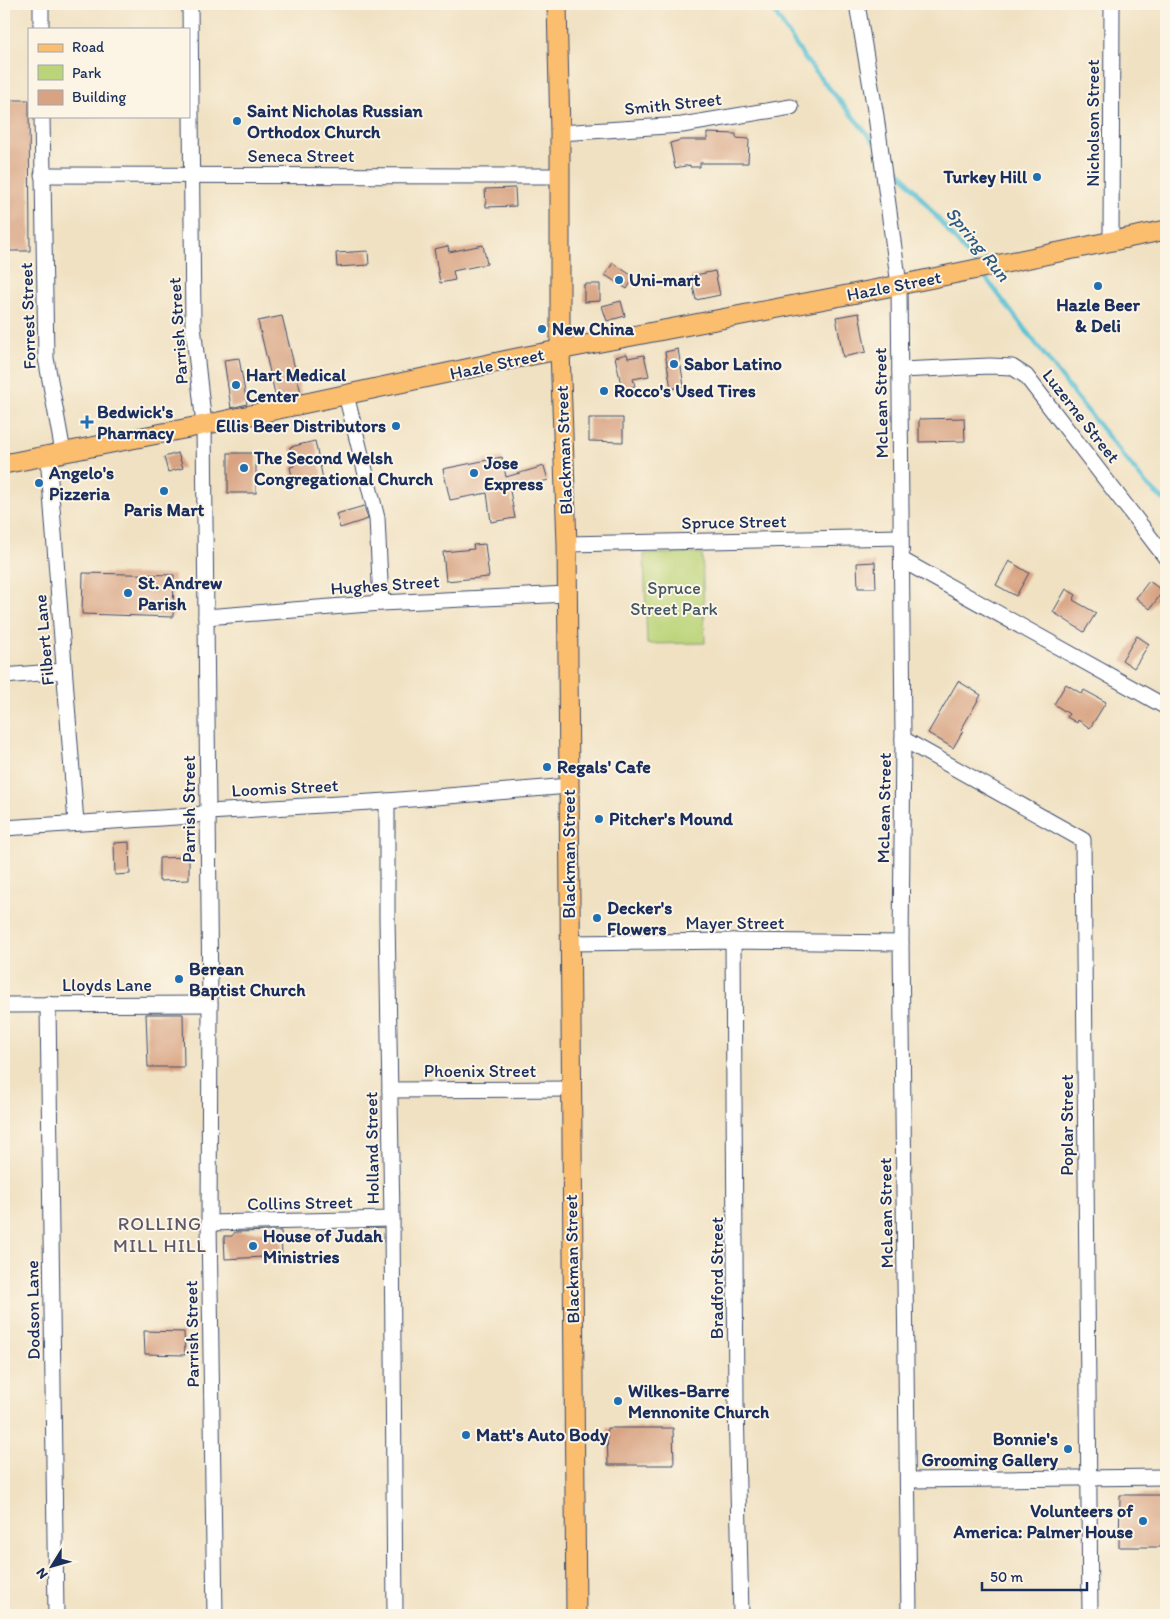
<svg xmlns="http://www.w3.org/2000/svg" width="1170" height="1619" viewBox="0 0 1170 1619" font-family="Itim,sans-serif">
<style>
.green{fill:#bbd479;stroke:#6b826c}
.lines{fill:none;stroke-linecap:round;stroke-linejoin:round}
.stream{stroke:#59c1d6;stroke-width:4.5}
.building{fill:#d8a382}
.minor-casing{stroke:#3b4a6d;stroke-width:17}
.major-casing{stroke:#3b4a6d;stroke-width:21}
.minor{stroke:#fff;stroke-width:15}
.major{stroke:#fbbd6e;stroke-width:19}
.poi-dot{fill:#1f6fb2;stroke:#fcf5e5;stroke-width:2}
.labels{text-anchor:middle;dominant-baseline:central;stroke-width:4;stroke-linejoin:round;paint-order:stroke}
.street-label{font-size:18px;fill:#1b2f5e;stroke:#fcf5e5}
.poi-label{font-size:18px;font-weight:bold;fill:#1b2f5e;stroke:#fcf5e5;text-anchor:start}
.park-label{font-size:18px;fill:#435865;stroke:#fcf5e5}
.water-label{font-size:19px;font-style:italic;fill:#2e5b82;stroke:#fcf5e5}
.neighbourhood-label{font-size:19px;letter-spacing:1px;fill:#5d586b;stroke:#fcf5e5}
</style>
<rect width="100%" height="100%" fill="#fcf5e5"/>
<filter id="ink" filterUnits="userSpaceOnUse"><feTurbulence type="fractalNoise" baseFrequency=".02" numOctaves="2"/><feDisplacementMap in="SourceGraphic" scale="10" xChannelSelector="R" yChannelSelector="G"/><feConvolveMatrix kernelMatrix="1 2 1 2 8 2 1 2 1" color-interpolation-filters="sRGB"/></filter>
<filter id="wash" filterUnits="userSpaceOnUse"><feTurbulence type="fractalNoise" baseFrequency=".0096" numOctaves="4" result="noise"/><feDisplacementMap in="SourceGraphic" scale="20" xChannelSelector="R" yChannelSelector="G"/><feGaussianBlur stdDeviation="1.12" result="paint"/><feColorMatrix in="noise" values="0 0 0 0 0 0 0 0 0 0 0 0 0 0 0 0 0 1.4 0 .05"/><feComposite in="paint" operator="in"/></filter>
<g filter="url(#wash)">
<rect width="100%" height="100%" fill="#f0e1c2"/>
<path class="green" d="M702,553L705,643L647,644L644,554Z"/>
<g class="lines">
<g class="stream">
<path d="M769,4L805,59L874,142"/>
<path d="M886,155L976,265"/>
<path d="M982,273L1078,399L1146,484L1166,502"/>
</g>
</g>
<g id="blocks">
<g class="building">
<path d="M4,100H29L30,251H4Z"/>
<path d="M707,133L736,134V138L749,139L748,163H700V167H690V165L675,168L670,143L681,140H707Z"/>
<path d="M515,188L516,206L486,207L485,189Z"/>
<path d="M483,245L487,264L453,271L455,280L440,283L434,249L448,246L449,252Z"/>
<path d="M368,251L369,265L337,267L336,253Z"/>
<path d="M613,263L634,277L627,289L605,275Z"/>
<path d="M715,271L720,295L696,300L691,276Z"/>
<path d="M584,284H600V301L584,302Z"/>
<path d="M621,301L625,316L607,321L602,306Z"/>
<path d="M859,313L866,352L843,357L836,317Z"/>
<path d="M282,316L301,393L276,398L258,321Z"/>
<path d="M678,349L684,386L671,389L665,352Z"/>
<path d="M627,354L628,358L644,355L649,376L633,379L635,386L622,389L615,357Z"/>
<path d="M239,358L247,404L231,408L224,360Z"/>
<path d="M589,418H623V442L589,441Z"/>
<path d="M964,418L965,441L919,442V419Z"/>
<path d="M315,441L323,479L294,485L290,467L294,466L290,447Z"/>
<path d="M178,453L183,468L168,472L164,457Z"/>
<rect x="228" y="453" width="28" height="40"/>
<path d="M502,457L506,477L544,466L548,480L510,491L515,518L491,522L487,493L450,500L443,469Z"/>
<path d="M364,506L368,519L340,528L336,514Z"/>
<path d="M485,544L489,577L446,581L443,552L474,549L473,545Z"/>
<path d="M1009,561L1029,573L1016,596L996,585Z"/>
<path d="M875,562L876,588H858L857,563Z"/>
<path d="M83,573L174,575L173,617L82,614Z"/>
<path d="M1149,581L1163,591L1150,609L1136,598Z"/>
<path d="M1066,589L1076,595L1073,600L1096,613L1084,632L1053,612Z"/>
<path d="M1137,636L1149,644L1134,668L1122,660Z"/>
<path d="M958,681L981,695L961,730L963,731L953,748L928,733Z"/>
<path d="M1066,684L1082,694L1084,690L1106,702L1090,728L1078,720L1077,723L1067,717L1069,714L1054,704Z"/>
<path d="M129,842L130,874L115,875L114,843Z"/>
<path d="M189,857V880L159,881V858Z"/>
<path d="M146,1014H183L184,1067H148Z"/>
<path d="M281,1231L282,1256L225,1259L224,1236H232L235,1232Z"/>
<path d="M144,1331L184,1332L185,1355L145,1354Z"/>
<path d="M607,1428H673L674,1465H608Z"/>
<path d="M1120,1495H1166V1547H1119Z"/>
</g>
</g>
</g>
<g filter="url(#ink)">
<use href="#blocks" fill-opacity="0" stroke="#3b4a6d" stroke-width="1"/>
<g class="lines">
<g class="minor-casing">
<g id="minor">
<path d="M41,4V29"/>
<path d="M190,4L193,326L204,425L210,1004L209,1223L215,1615"/>
<path d="M857,4L876,116L899,285L903,739L901,943L909,1615"/>
<path d="M42,116L46,358L63,452"/>
<path d="M560,133L682,125L791,107"/>
<path d="M42,175L560,176"/>
<path d="M1111,242L1112,4"/>
<path d="M900,370L990,366L1012,367L1026,376L1166,558"/>
<path d="M346,395L377,518L381,603"/>
<path d="M48,455L76,823"/>
<path d="M567,544L901,537"/>
<path d="M902,560L1166,707"/>
<path d="M206,617L381,603L567,594"/>
<path d="M4,676L64,671"/>
<path d="M903,739L1083,840L1090,1615"/>
<path d="M387,801V917L392,1219L395,1615"/>
<path d="M4,828L192,816L209,812L387,801L569,786"/>
<path d="M733,941L736,1404L741,1615"/>
<path d="M570,943L733,941L901,943"/>
<path d="M48,1004L56,1615"/>
<path d="M4,1005L210,1004"/>
<path d="M390,1090L570,1089"/>
<path d="M209,1223L392,1219"/>
<path d="M908,1480L1166,1477"/>
</g>
</g>
<g class="major-casing">
<g id="major">
<path d="M557,4L560,133V351L567,544L576,1615"/>
<path d="M4,464L204,425L517,358L899,285L1166,230"/>
</g>
</g>
<use href="#minor" class="minor"/>
<use href="#major" class="major"/>
</g>
</g>
<g class="poi-dot">
<circle cx="237" cy="121" r="5"/>
<circle cx="1037" cy="177" r="5"/>
<circle cx="619" cy="280" r="5"/>
<circle cx="1098" cy="286" r="5"/>
<circle cx="542" cy="329" r="5"/>
<circle cx="674" cy="364" r="5"/>
<circle cx="236" cy="385" r="5"/>
<circle cx="604" cy="391" r="5"/>
<path d="M84.5 414.5h5v5h5v5h-5v5h-5v-5h-5v-5h5z"/>
<circle cx="396" cy="426" r="5"/>
<circle cx="244" cy="468" r="5"/>
<circle cx="474" cy="473" r="5"/>
<circle cx="39" cy="483" r="5"/>
<circle cx="164" cy="491" r="5"/>
<circle cx="128" cy="593" r="5"/>
<circle cx="547" cy="767" r="5"/>
<circle cx="599" cy="819" r="5"/>
<circle cx="597" cy="918" r="5"/>
<circle cx="179" cy="979" r="5"/>
<circle cx="253" cy="1246" r="5"/>
<circle cx="618" cy="1401" r="5"/>
<circle cx="466" cy="1435" r="5"/>
<circle cx="1068" cy="1449" r="5"/>
<circle cx="1143" cy="1521" r="5"/>
</g>
<g class="labels">
<g class="street-label">
<text transform="translate(673 104) rotate(-6)">Smith Street</text>
<text transform="translate(1093 123) rotate(-90)">Nicholson Street</text>
<text x="301" y="156">Seneca Street</text>
<text transform="translate(894 286) rotate(-11)">Hazle Street</text>
<text transform="translate(28 316) rotate(-92)">Forrest Street</text>
<text transform="translate(178 331) rotate(-94)">Parrish Street</text>
<text transform="translate(497 364) rotate(-12)">Hazle Street</text>
<text transform="translate(881 403) rotate(-91)">McLean Street</text>
<text transform="translate(1081 416) rotate(52)">Luzerne Street</text>
<text transform="translate(564 450) rotate(-92)">Blackman Street</text>
<text transform="translate(734 522) rotate(-1)">Spruce Street</text>
<text transform="translate(385 585) rotate(-4)">Hughes Street</text>
<text transform="translate(44 640) rotate(-95)">Filbert Lane</text>
<text transform="translate(285 788) rotate(-3)">Loomis Street</text>
<text transform="translate(884 808) rotate(-89)">McLean Street</text>
<text transform="translate(189 809) rotate(-90)">Parrish Street</text>
<text transform="translate(569 854) rotate(-90)">Blackman Street</text>
<text x="735" y="923">Mayer Street</text>
<text x="107" y="985">Lloyds Lane</text>
<text x="480" y="1071">Phoenix Street</text>
<text transform="translate(1067 1125) rotate(-90)">Poplar Street</text>
<text transform="translate(372 1148) rotate(-91)">Holland Street</text>
<text transform="translate(300 1203) rotate(-1)">Collins Street</text>
<text transform="translate(886 1213) rotate(-91)">McLean Street</text>
<text transform="translate(572 1259) rotate(-91)">Blackman Street</text>
<text transform="translate(717 1278) rotate(-90)">Bradford Street</text>
<text transform="translate(33 1310) rotate(-91)">Dodson Lane</text>
<text transform="translate(192 1334) rotate(-91)">Parrish Street</text>
</g>
<g class="poi-label">
<text x="247" y="111">Saint Nicholas Russian<tspan x="247" dy="21">Orthodox Church</tspan></text>
<text x="1027" y="177" text-anchor="end">Turkey Hill</text>
<text x="629" y="280">Uni-mart</text>
<text x="1098" y="305" text-anchor="middle">Hazle Beer<tspan x="1098" dy="21">&amp; Deli</tspan></text>
<text x="552" y="329">New China</text>
<text x="684" y="364">Sabor Latino</text>
<text x="246" y="375">Hart Medical<tspan x="246" dy="21">Center</tspan></text>
<text x="614" y="391">Rocco's Used Tires</text>
<text x="97" y="412">Bedwick's<tspan x="97" dy="21">Pharmacy</tspan></text>
<text x="386" y="426" text-anchor="end">Ellis Beer Distributors</text>
<text x="254" y="458">The Second Welsh<tspan x="254" dy="21">Congregational Church</tspan></text>
<text x="484" y="463">Jose<tspan x="484" dy="21">Express</tspan></text>
<text x="49" y="473">Angelo's<tspan x="49" dy="21">Pizzeria</tspan></text>
<text x="164" y="510" text-anchor="middle">Paris Mart</text>
<text x="138" y="583">St. Andrew<tspan x="138" dy="21">Parish</tspan></text>
<text x="557" y="767">Regals' Cafe</text>
<text x="609" y="819">Pitcher's Mound</text>
<text x="607" y="908">Decker's<tspan x="607" dy="21">Flowers</tspan></text>
<text x="189" y="969">Berean<tspan x="189" dy="21">Baptist Church</tspan></text>
<text x="263" y="1236">House of Judah<tspan x="263" dy="21">Ministries</tspan></text>
<text x="628" y="1391">Wilkes-Barre<tspan x="628" dy="21">Mennonite Church</tspan></text>
<text x="476" y="1435">Matt's Auto Body</text>
<text x="1058" y="1439" text-anchor="end">Bonnie's<tspan x="1058" dy="21">Grooming Gallery</tspan></text>
<text x="1133" y="1511" text-anchor="end">Volunteers of<tspan x="1133" dy="21">America: Palmer House</tspan></text>
</g>
<g class="park-label">
<text x="674" y="588">Spruce<tspan x="674" dy="21">Street Park</tspan></text>
</g>
<g class="water-label">
<text transform="translate(978 244) rotate(51)">Spring Run</text>
</g>
<g class="neighbourhood-label">
<text x="160" y="1223">ROLLING<tspan x="160" dy="22">MILL HILL</tspan></text>
</g>
</g>
<rect width="1170" height="1619" fill="none" stroke="#fcf5e5" stroke-width="20"/>
<rect x="28" y="28" width="162" height="90" fill="#fcf5e5" stroke="#a2a6af"/>
<rect x="38" y="44" width="25" height="8" fill="#fbbd6e" stroke="#a2a6af"/>
<text x="72" y="52" font-size="15" fill="#1b2f5e">Road</text>
<rect x="38" y="65" width="25" height="15" fill="#bbd479" stroke="#a2a6af"/>
<text x="72" y="78" font-size="15" fill="#1b2f5e">Park</text>
<rect x="38" y="90" width="25" height="15" fill="#d8a382" stroke="#a2a6af"/>
<text x="72" y="102" font-size="15" fill="#1b2f5e">Building</text>
<g transform="translate(52 1566) rotate(233)" stroke="#fcf5e5" stroke-width="4" paint-order="stroke">
<path d="M0-4L9 19L0 12L-9 19Z" fill="#1b2f5e"/>
<text y="-8" font-size="14" font-weight="bold" text-anchor="middle" fill="#1b2f5e">N</text>
</g>
<path d="M982 1582v8h105v-8" fill="none" stroke="#1b2f5e" stroke-width="2.5"/>
<text x="990" y="1582" font-size="15" fill="#1b2f5e" stroke="#fcf5e5" stroke-width="4" paint-order="stroke">50 m</text>
</svg>
